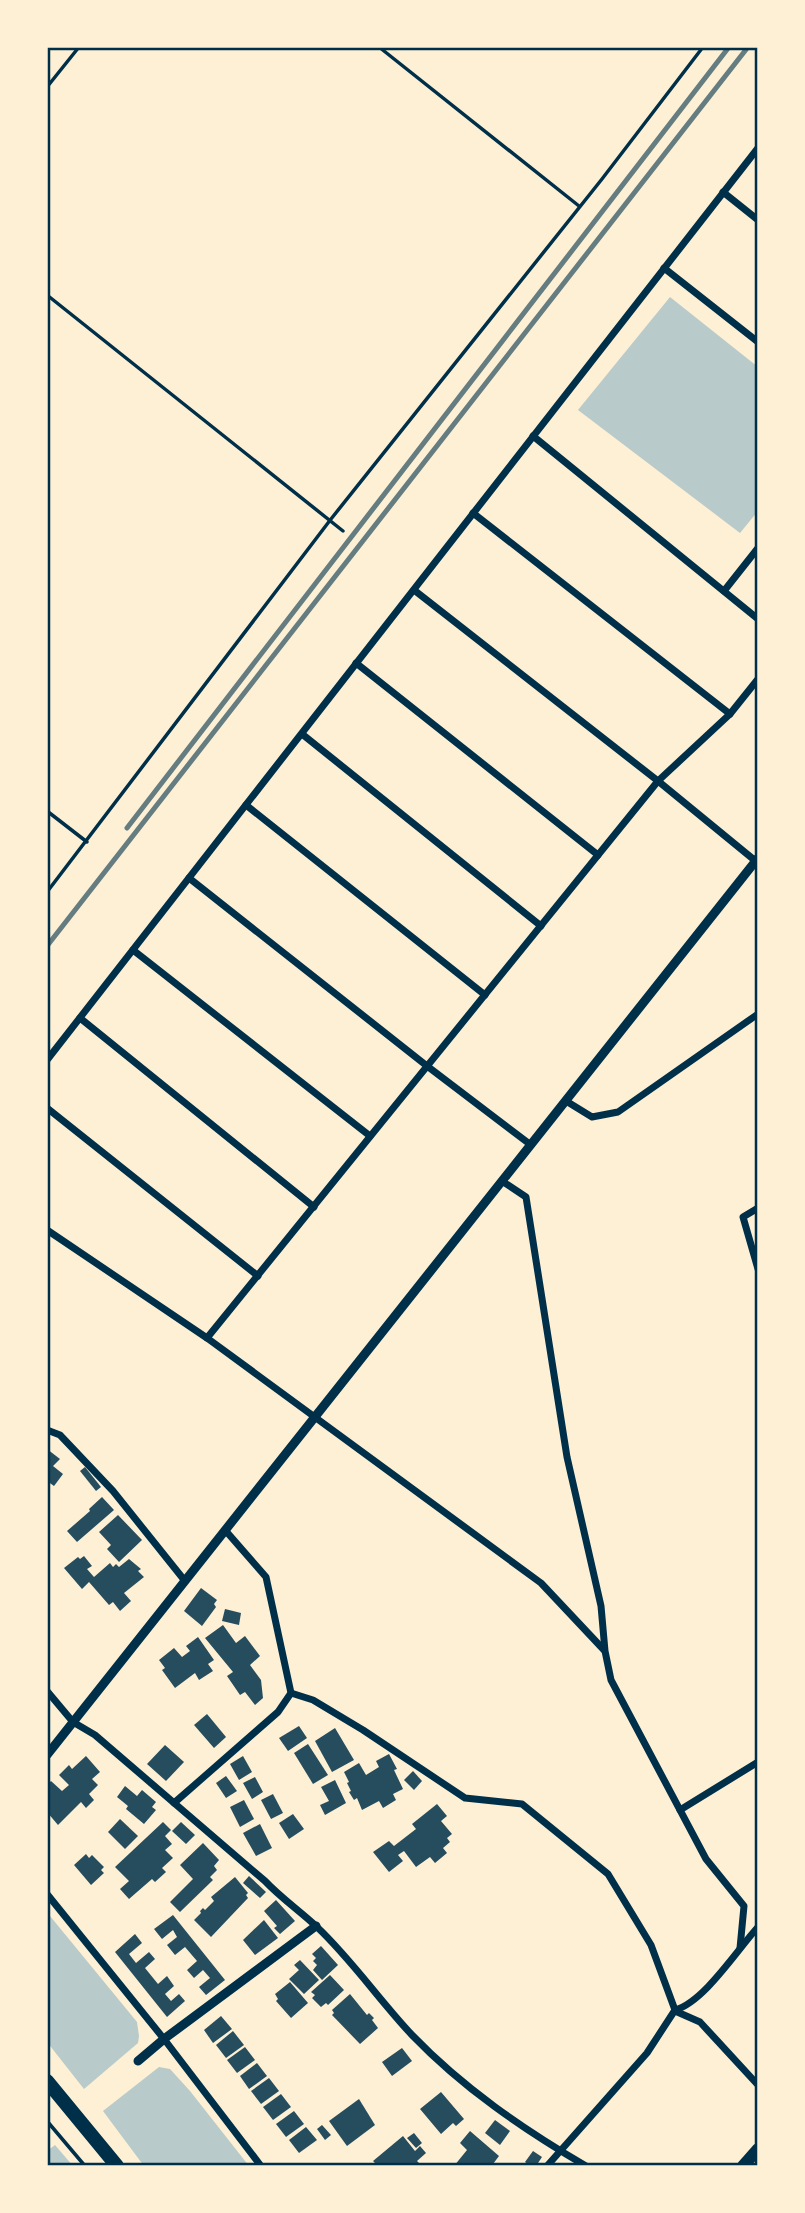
<svg xmlns="http://www.w3.org/2000/svg" width="805" height="2213" viewBox="0 0 805 2213" font-family="'Varela Round',sans-serif">
<style>
.green{fill:#b9caca}
.building{fill:#264d5e}
.lines{fill:none;stroke-linecap:round;stroke-linejoin:round}
.path{stroke:#003049;stroke-width:3.5}
.service{stroke:#003049;stroke-width:3.5}
.minor{stroke:#003049;stroke-width:7}
.tertiary{stroke:#003049;stroke-width:9}
.primary{stroke:#003049;stroke-width:12}
.motorway{stroke:#003049;stroke-width:14}
.rail{stroke:#657d81;stroke-width:5}
.neatline{fill:none;stroke:#003049;stroke-width:2.5}
</style>
<rect width="100%" height="100%" fill="#fdf0d5"/>
<g class="green">
<path d="M670,297L758,367V511L740,533L578,410Z"/>
<path d="M50,1916L137,2022L139,2036L138,2043L84,2089L47,2042V1919Z"/>
<path d="M159,2067L170,2069L190,2091L249,2166H144L103,2111Z"/>
<path d="M55,2145L73,2166H47V2151Z"/>
</g>
<g class="building">
<path d="M47,1449L60,1459L53,1466L63,1474L54,1486L47,1481Z"/>
<path d="M85,1467L101,1487L96,1491L80,1471Z"/>
<path d="M102,1497L114,1510L77,1542L67,1531L90,1511L89,1509Z"/>
<path d="M118,1515L142,1540L119,1562L107,1549L111,1545L99,1532Z"/>
<path d="M84,1556L92,1566L87,1569L94,1577L110,1563L113,1567L116,1564L119,1567L129,1559L141,1569L138,1571L144,1577L124,1593L131,1601L120,1611L113,1602L109,1605L89,1582L82,1589L64,1568L78,1557L80,1559Z"/>
<path d="M201,1588L217,1600L214,1604L216,1607L202,1626L184,1611Z"/>
<path d="M225,1609L241,1613L239,1625L222,1621Z"/>
<path d="M223,1625L236,1643L245,1636L260,1656L250,1665L261,1680L263,1698L255,1705L245,1692L240,1695L227,1676L233,1672L205,1638Z"/>
<path d="M198,1637L214,1660L208,1664L213,1671L199,1680L195,1673L175,1688L162,1670L165,1668L159,1660L174,1648L182,1657L190,1651L186,1646Z"/>
<path d="M207,1714L226,1737L214,1748L194,1725Z"/>
<path d="M299,1726L307,1738L288,1751L279,1738Z"/>
<path d="M335,1728L354,1760L332,1772L315,1741Z"/>
<path d="M308,1744L328,1775L313,1784L294,1753Z"/>
<path d="M165,1745L184,1762L166,1781L147,1764Z"/>
<path d="M389,1754L397,1769L394,1770L403,1789L393,1794L396,1800L383,1808L379,1801L362,1810L357,1798L354,1800L349,1792L351,1791L347,1783L349,1782L344,1772L359,1763L366,1775L379,1767L376,1761Z"/>
<path d="M86,1756L100,1772L92,1779L98,1785L89,1794L94,1800L86,1808L81,1802L58,1825L47,1812L49,1804L47,1802V1785L51,1781L62,1791L69,1785L59,1775L69,1765L72,1769Z"/>
<path d="M243,1756L252,1772L239,1780L230,1764Z"/>
<path d="M413,1771L422,1781L414,1790L404,1780Z"/>
<path d="M226,1776L237,1791L226,1798L216,1783Z"/>
<path d="M255,1777L263,1792L252,1799L243,1783Z"/>
<path d="M335,1780L346,1803L325,1815L320,1805L329,1801L321,1787Z"/>
<path d="M125,1786L137,1796L142,1790L156,1802L152,1807L156,1810L144,1824L126,1809L128,1806L117,1797Z"/>
<path d="M273,1794L283,1813L271,1819L261,1800Z"/>
<path d="M244,1800L254,1819L240,1827L230,1807Z"/>
<path d="M437,1804L447,1816L441,1821L452,1834L447,1838L450,1842L443,1848L447,1853L435,1863L430,1857L416,1867L404,1851L398,1855L403,1861L389,1872L373,1852L389,1841L394,1846L416,1829L412,1824Z"/>
<path d="M293,1814L304,1829L289,1839L279,1823Z"/>
<path d="M120,1819L138,1836L125,1849L108,1832Z"/>
<path d="M163,1822L171,1830L165,1836L172,1844L165,1850L173,1858L162,1868L166,1872L155,1882L152,1879L129,1899L120,1889L129,1881L115,1867Z"/>
<path d="M181,1822L195,1835L186,1844L172,1831Z"/>
<path d="M260,1824L272,1848L256,1856L243,1833Z"/>
<path d="M203,1843L219,1860L214,1866L217,1870L210,1877L213,1880L180,1912L170,1902L193,1879L180,1865Z"/>
<path d="M86,1854L89,1858L92,1855L104,1867L101,1870L104,1873L91,1885L74,1865Z"/>
<path d="M249,1876L266,1892L260,1898L243,1883Z"/>
<path d="M235,1877L248,1893L246,1895L248,1898L211,1937L194,1920L201,1913L200,1911L203,1908L205,1910L214,1901L211,1897Z"/>
<path d="M276,1900L295,1921L280,1934L274,1928L277,1926L264,1911Z"/>
<path d="M173,1915L225,1980L206,1995L199,1987L210,1978L203,1970L194,1978L187,1970L197,1961L185,1947L175,1955L167,1945L177,1937L173,1930L162,1939L154,1929Z"/>
<path d="M264,1920L278,1938L255,1955L243,1940Z"/>
<path d="M135,1934L142,1943L129,1954L136,1963L149,1952L155,1959L145,1968L158,1984L167,1976L174,1986L165,1994L171,2001L179,1994L185,2001L167,2017L115,1952Z"/>
<path d="M321,1946L338,1965L322,1980L313,1970L317,1965L313,1961L316,1958L312,1954Z"/>
<path d="M300,1960L319,1980L304,1994L289,1979L299,1970L294,1965Z"/>
<path d="M330,1975L344,1990L328,2005L326,2003L321,2007L312,1998L315,1995L311,1992Z"/>
<path d="M290,1982L308,2003L291,2018L276,2001L278,1999L275,1994Z"/>
<path d="M350,1994L367,2015L369,2013L374,2018L372,2020L378,2028L360,2044L332,2015L334,2013L332,2010Z"/>
<path d="M221,2016L232,2029L213,2043L204,2030Z"/>
<path d="M233,2031L244,2045L226,2058L216,2045Z"/>
<path d="M245,2047L255,2060L237,2073L227,2060Z"/>
<path d="M402,2048L412,2061L392,2076L382,2062Z"/>
<path d="M257,2063L267,2076L249,2089L240,2076Z"/>
<path d="M269,2078L279,2091L261,2104L251,2091Z"/>
<path d="M441,2092L464,2119L456,2126L453,2123L441,2134L420,2109Z"/>
<path d="M281,2094L291,2107L273,2120L263,2107Z"/>
<path d="M359,2099L375,2125L347,2146L329,2121Z"/>
<path d="M294,2111L304,2124L286,2137L276,2124Z"/>
<path d="M495,2120L510,2131L500,2145L485,2133Z"/>
<path d="M322,2125L331,2135L325,2140L317,2129Z"/>
<path d="M306,2127L317,2140L299,2153L289,2140Z"/>
<path d="M470,2131L499,2156L493,2164L495,2166H454L467,2150L460,2143Z"/>
<path d="M414,2133L422,2143L416,2148L407,2138Z"/>
<path d="M403,2136L415,2151L420,2146L426,2153L417,2161L419,2163L416,2166H378L373,2161Z"/>
<path d="M533,2151L542,2157L536,2166H530L525,2162Z"/>
</g>
<g class="lines">
<g class="path">
<path d="M379,47L579,206"/>
<path d="M47,87L79,47"/>
<path d="M47,295L343,531"/>
<path d="M47,811L87,842"/>
<path d="M47,892L331,519L602,179L703,47"/>
</g>
<path class="service" d="M47,2121L85,2166"/>
<g class="minor">
<path d="M723,192L758,220"/>
<path d="M664,268L758,342"/>
<path d="M533,436L758,619"/>
<path d="M473,513L730,714"/>
<path d="M414,590L658,781L758,863"/>
<path d="M724,591L758,548"/>
<path d="M356,663L598,855"/>
<path d="M302,734L541,926"/>
<path d="M246,805L485,995"/>
<path d="M189,878L427,1066L531,1145"/>
<path d="M133,950L370,1136"/>
<path d="M80,1018L314,1207"/>
<path d="M47,1060L758,148"/>
<path d="M566,1101L592,1117L618,1112L758,1014"/>
<path d="M47,1108L258,1276"/>
<path d="M502,1181L526,1197L567,1457L601,1606L605,1651L611,1680L706,1859L744,1906L740,1948"/>
<path d="M758,1208L743,1217L758,1269"/>
<path d="M47,1230L207,1338L541,1583L604,1650"/>
<path d="M207,1338L658,781L730,714L758,679"/>
<path d="M47,1430L60,1435L113,1491L185,1581"/>
<path d="M47,1691L73,1722L95,1735L265,1881C281,1898 300,1911 317,1927C352,1960 379,2000 412,2035C463,2088 523,2129 586,2166"/>
<path d="M291,1693L313,1700L363,1730L465,1798L522,1804L608,1874L651,1945L675,2010"/>
<path d="M174,1803L278,1712L291,1693L266,1577L225,1530"/>
<path d="M680,1810L758,1762"/>
<path d="M47,1894L164,2039L261,2166"/>
<path d="M675,2011L700,2022L758,2085"/>
<path d="M547,2166L647,2053L675,2010C704,2002 737,1950 758,1927"/>
</g>
<g class="tertiary">
<path d="M47,1755L758,858"/>
<path d="M138,2061L164,2039L316,1926"/>
</g>
<path class="primary" d="M743,2166L758,2149"/>
<path class="motorway" d="M47,2081L117,2166"/>
<g class="rail">
<path d="M127,828L729,47"/>
<path d="M47,946L748,47"/>
</g>
</g>
<rect width="805" height="2213" fill="none" stroke="#fdf0d5" stroke-width="98"/>
<rect x="49" y="49" width="707" height="2115" class="neatline"/>
</svg>
